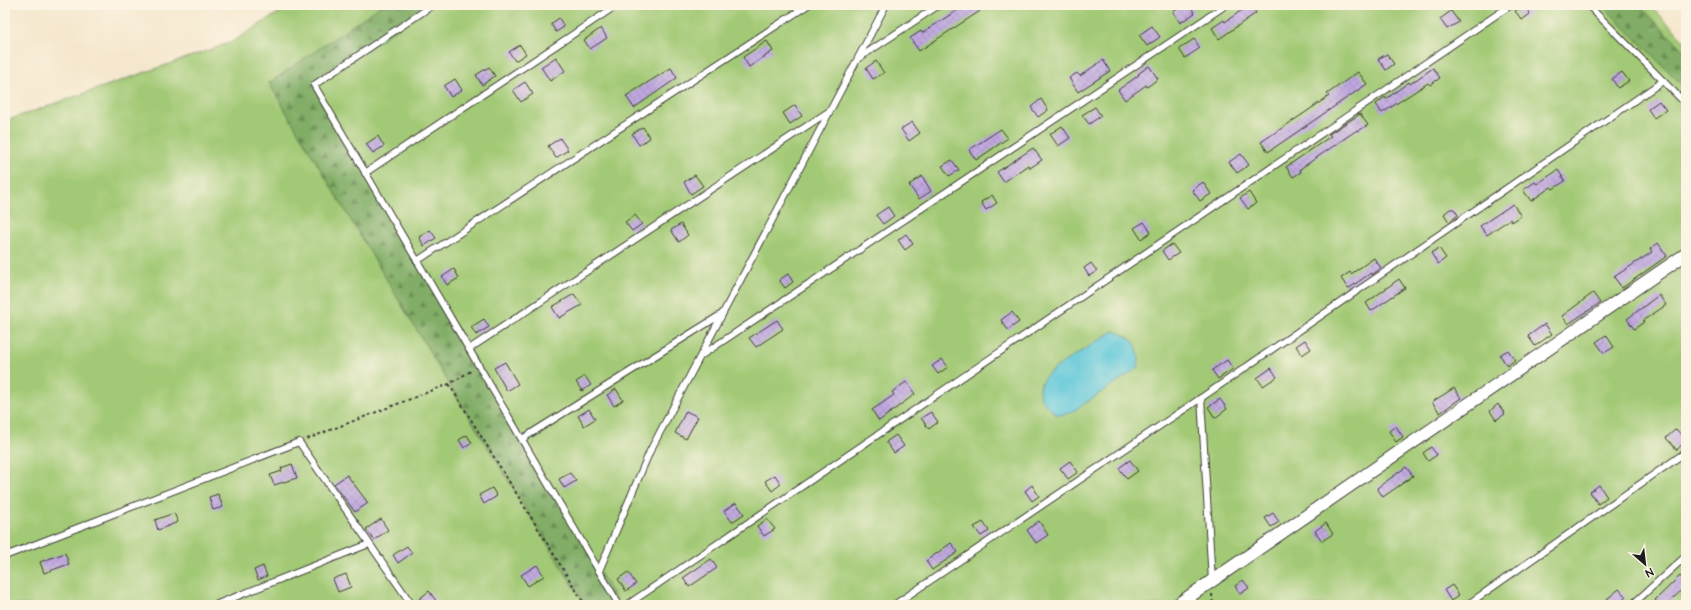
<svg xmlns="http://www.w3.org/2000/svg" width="1691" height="610" viewBox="0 0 1691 610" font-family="'Architects Daughter',sans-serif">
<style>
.green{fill:#a2c974;stroke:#5f7248}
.forest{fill:url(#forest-firs);stroke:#4e6441}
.water{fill:#5fc8da;stroke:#3e727b}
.building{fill:url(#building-cross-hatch)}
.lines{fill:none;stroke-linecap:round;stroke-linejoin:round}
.lane-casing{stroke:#3d3a37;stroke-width:8}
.street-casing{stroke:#3d3a37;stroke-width:14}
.path{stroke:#3d3a37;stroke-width:2;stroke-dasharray:3 3;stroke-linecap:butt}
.lane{stroke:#fff;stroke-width:6}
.street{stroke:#fff;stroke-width:12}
</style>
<defs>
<pattern id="forest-firs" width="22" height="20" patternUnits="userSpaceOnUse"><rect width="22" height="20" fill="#81ad66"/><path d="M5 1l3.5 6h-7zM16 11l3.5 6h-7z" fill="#698c53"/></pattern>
<pattern id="building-cross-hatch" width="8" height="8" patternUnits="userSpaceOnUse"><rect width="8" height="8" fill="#c0a8e0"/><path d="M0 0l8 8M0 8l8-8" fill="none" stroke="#a490c0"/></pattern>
</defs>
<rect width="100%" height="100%" fill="#fcf5e5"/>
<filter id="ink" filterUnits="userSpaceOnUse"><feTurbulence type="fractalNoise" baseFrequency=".025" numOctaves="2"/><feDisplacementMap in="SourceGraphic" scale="8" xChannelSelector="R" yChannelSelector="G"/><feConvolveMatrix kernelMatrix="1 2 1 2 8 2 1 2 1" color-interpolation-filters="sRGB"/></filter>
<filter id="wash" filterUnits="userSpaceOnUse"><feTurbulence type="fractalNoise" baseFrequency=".012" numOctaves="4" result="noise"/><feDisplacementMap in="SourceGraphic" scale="16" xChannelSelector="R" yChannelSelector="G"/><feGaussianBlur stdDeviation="0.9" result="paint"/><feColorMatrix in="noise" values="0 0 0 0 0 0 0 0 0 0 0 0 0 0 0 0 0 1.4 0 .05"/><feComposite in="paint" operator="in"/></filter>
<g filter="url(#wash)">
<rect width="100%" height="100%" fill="#f5e7cd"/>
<path class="green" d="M291,5H1650L1686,42V605H5V121L232,42Z"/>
<g class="forest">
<path d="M382,5H432L314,85L619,605H585L449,384L269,83Z"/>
<path d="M1602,5H1639L1686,53V89Z"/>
</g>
<path class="water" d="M1114,331C1134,338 1141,346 1138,368L1070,413L1058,415C1020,389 1047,373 1074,356C1087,348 1100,339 1114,331Z"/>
<g id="blocks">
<g class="building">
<path d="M965,5H976L980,11L919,51L910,38L921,31L922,33Z"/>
<path d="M1183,5H1189L1195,13L1180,23L1173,12Z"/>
<path d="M1249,5H1251L1256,13L1219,39L1212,28L1224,20L1225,22Z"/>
<path d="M1524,5L1530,14L1522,20L1515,11Z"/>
<path d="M1451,11L1459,22L1447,29L1440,19Z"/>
<path d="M559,18L564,27L556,32L551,24Z"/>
<path d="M1152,26L1160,37L1147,46L1139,35Z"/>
<path d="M601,28L607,38L590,49L584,40Z"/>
<path d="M1194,39L1200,48L1185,58L1179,49Z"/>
<path d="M767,41L773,51L749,67L743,57Z"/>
<path d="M520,45L526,54L515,61L509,52Z"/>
<path d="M1387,54L1394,64L1386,70L1378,59Z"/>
<path d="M556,57L565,71L550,81L541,67Z"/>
<path d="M1103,60L1110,71L1078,92L1069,78L1077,73L1080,76Z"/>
<path d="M876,61L884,73L873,79L866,68Z"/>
<path d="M1149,66L1158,79L1147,87L1146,85L1125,100L1118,90L1139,75L1138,74Z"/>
<path d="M489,67L495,76L482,85L476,75Z"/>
<path d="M671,68L677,78L634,108L626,96Z"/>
<path d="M1433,68L1440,78L1430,85L1428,83L1382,113L1376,104L1385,97L1386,99L1409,82L1410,84Z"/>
<path d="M1358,72L1367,84L1268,152L1261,142L1306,112L1329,96L1327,94Z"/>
<path d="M1622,72L1629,81L1618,88L1612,79Z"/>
<path d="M455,79L462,90L451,97L444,86Z"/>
<path d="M525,82L533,94L521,102L513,90Z"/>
<path d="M1041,99L1048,110L1038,117L1031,107Z"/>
<path d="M1659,101L1666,110L1654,118L1648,109Z"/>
<path d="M795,105L802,116L790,124L783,113Z"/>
<path d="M1095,107L1101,116L1089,124L1082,115Z"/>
<path d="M1360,114L1368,125L1358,131L1357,130L1300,169L1301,172L1293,177L1286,167L1331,136L1329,134Z"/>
<path d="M912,122L920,133L909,141L901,129Z"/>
<path d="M1062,126L1070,138L1058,146L1050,134Z"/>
<path d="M643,127L650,138L639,145L632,134Z"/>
<path d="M1001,129L1008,138L976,160L969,150Z"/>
<path d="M378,136L384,146L373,153L366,144Z"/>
<path d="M560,138L568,150L556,158L548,146Z"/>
<path d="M1033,148L1042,160L1030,168L1028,165L1004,182L997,172Z"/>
<path d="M1241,154L1249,165L1237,173L1229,162Z"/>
<path d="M952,160L959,170L949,176L942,166Z"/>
<path d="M1558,170L1565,181L1553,189L1551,187L1531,201L1523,190L1535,182L1537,184Z"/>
<path d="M695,175L703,186L691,194L684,182Z"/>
<path d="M922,176L931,191L919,199L909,185Z"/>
<path d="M1203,182L1211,194L1200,201L1192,190Z"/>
<path d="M1249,192L1256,203L1248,209L1240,198Z"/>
<path d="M992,195L997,203L986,210L981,202Z"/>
<path d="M1513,204L1521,216L1512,222L1510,219L1487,235L1480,226Z"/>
<path d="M888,207L894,216L883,224L876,215Z"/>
<path d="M1450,209H1454L1458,215L1449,222L1444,214Z"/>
<path d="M635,215L642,224L632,231L625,222Z"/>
<path d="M1144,222L1151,232L1141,239L1134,228Z"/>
<path d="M681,224L688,235L679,242L671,230Z"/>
<path d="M430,230L436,238L424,246L419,237Z"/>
<path d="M906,234L913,244L905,250L898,240Z"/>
<path d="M1658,243L1667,256L1622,288L1614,277L1652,252L1650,249Z"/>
<path d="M1172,244L1179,253L1168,260L1162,251Z"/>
<path d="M1439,248L1446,258L1438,264L1431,253Z"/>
<path d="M1374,258L1381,268L1372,275L1371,273L1348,289L1341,278L1350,272L1351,274Z"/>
<path d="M1091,263L1097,271L1089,276L1084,268Z"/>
<path d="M454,269L459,278L447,285L442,277Z"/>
<path d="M788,274L793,282L785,288L779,280Z"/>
<path d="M1399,279L1405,288L1371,311L1366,303Z"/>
<path d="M1593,293L1600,303L1568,324L1562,316Z"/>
<path d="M574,294L582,305L559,318L552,307Z"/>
<path d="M1659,295L1666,305L1643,321L1644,322L1634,329L1627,319Z"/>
<path d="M1012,312L1019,322L1008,330L1001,320Z"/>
<path d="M484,319L489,327L476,335L471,327Z"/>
<path d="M777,320L783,329L756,347L749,338Z"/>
<path d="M1545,324L1552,334L1535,346L1528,336Z"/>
<path d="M1606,335L1614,347L1604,353L1596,342Z"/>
<path d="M1305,340L1311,349L1302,355L1296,346Z"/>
<path d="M1508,350L1515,360L1507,366L1500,355Z"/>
<path d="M942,359L948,367L938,374L932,366Z"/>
<path d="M1227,360L1233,369L1218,379L1212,370Z"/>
<path d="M505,362L518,384L507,391L494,368Z"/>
<path d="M1271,368L1277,377L1263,386L1257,378Z"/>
<path d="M585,376L591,385L582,391L576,382Z"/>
<path d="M906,382L915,394L879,421L872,410L894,395L892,392Z"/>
<path d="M1454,388L1461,398L1440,413L1432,402Z"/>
<path d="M616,389L623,400L614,406L607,395Z"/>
<path d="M1220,399L1227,409L1215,418L1208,407Z"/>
<path d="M1498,404L1505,414L1496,420L1490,411Z"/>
<path d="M589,409L595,419L584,426L578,416Z"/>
<path d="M686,411L698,417L686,439L675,433Z"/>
<path d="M931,412L938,422L929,429L921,418Z"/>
<path d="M1396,426L1403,437L1396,442L1389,431Z"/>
<path d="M1676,429L1686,440L1677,450L1666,438Z"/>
<path d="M467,435L472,443L464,448L459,440Z"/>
<path d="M896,435L904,446L894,453L886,442Z"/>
<path d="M1431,447L1437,455L1428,461L1423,453Z"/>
<path d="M1130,460L1138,471L1127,479L1119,468Z"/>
<path d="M1070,461L1078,472L1068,479L1060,468Z"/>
<path d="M292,464L297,478L274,485L270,475L282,471L281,468Z"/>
<path d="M1406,467L1413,476L1383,497L1377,488Z"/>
<path d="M570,473L576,481L564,488L559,479Z"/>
<path d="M347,475L368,503L355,512L334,484Z"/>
<path d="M775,475L781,484L772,491L765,481Z"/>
<path d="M1032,485L1039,496L1032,501L1025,491Z"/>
<path d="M1599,485L1607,497L1598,504L1590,492Z"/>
<path d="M492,488L497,496L484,504L479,495Z"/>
<path d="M218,494L223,507L213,510L209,497Z"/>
<path d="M736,503L744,514L732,522L724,511Z"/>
<path d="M174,513L178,522L158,530L155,520Z"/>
<path d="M1273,513L1279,522L1271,527L1265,518Z"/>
<path d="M381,519L388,530L374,540L366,529Z"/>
<path d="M767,519L775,529L764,536L757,526Z"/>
<path d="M1039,521L1048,535L1036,543L1027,530Z"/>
<path d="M983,522L989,531L981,536L974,527Z"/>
<path d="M1326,523L1333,534L1322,541L1315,531Z"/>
<path d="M951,543L958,552L932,570L926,561Z"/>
<path d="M407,546L412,553L398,563L393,555Z"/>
<path d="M65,553L69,564L44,573L40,562Z"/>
<path d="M711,559L717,568L689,587L683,578Z"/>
<path d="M537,565L544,576L528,586L521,575Z"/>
<path d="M263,566L267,576L258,580L254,570Z"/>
<path d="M628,572L636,584L626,591L618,579Z"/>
<path d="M346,574L351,587L338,592L333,579Z"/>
<path d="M1680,576L1686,583V586L1666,605H1660L1655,600Z"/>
<path d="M1243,580L1249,588L1240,594L1235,586Z"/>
<path d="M1452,585L1459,595L1451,601L1444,590Z"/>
<path d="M1619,589L1626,597L1617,605H1612L1607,599Z"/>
<path d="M429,591L439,605H423L419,599Z"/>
</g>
</g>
</g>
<g filter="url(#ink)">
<use href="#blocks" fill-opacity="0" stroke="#3d3a37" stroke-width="1"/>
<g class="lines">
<g class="lane-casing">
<g id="lane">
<path d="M433,5L314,85L619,605"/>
<path d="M1588,5L1686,104"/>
<path d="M859,58L939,5"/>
<path d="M365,173L617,5"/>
<path d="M417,261L808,5"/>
<path d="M469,349L828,112"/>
<path d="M702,355L1226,5"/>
<path d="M1201,398L1212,581"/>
<path d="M522,439L722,314"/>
<path d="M5,556L299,442L412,605"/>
<path d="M599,571L650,451L886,5"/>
<path d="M215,605L369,544"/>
<path d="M627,605L1511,5"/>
<path d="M894,605L1201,398L1663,81"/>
<path d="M1467,605L1686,452"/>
<path d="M1632,605L1686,556"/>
</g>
</g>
<g class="street-casing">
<path id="street" d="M1177,605L1686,254"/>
</g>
<g class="path">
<path d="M449,384L585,605"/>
<path d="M307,439L449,384L471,371"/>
<path d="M1212,594L1213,605"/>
</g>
<use href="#lane" class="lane"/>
<use href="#street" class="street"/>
</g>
</g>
<rect width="1691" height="610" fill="none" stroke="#fcf5e5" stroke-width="20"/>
<g transform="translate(1645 564) rotate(152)" stroke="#fcf5e5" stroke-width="3" paint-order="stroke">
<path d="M0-3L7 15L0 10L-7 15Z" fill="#1c1c1c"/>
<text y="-6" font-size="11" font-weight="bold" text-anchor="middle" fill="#1c1c1c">N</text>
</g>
</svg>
